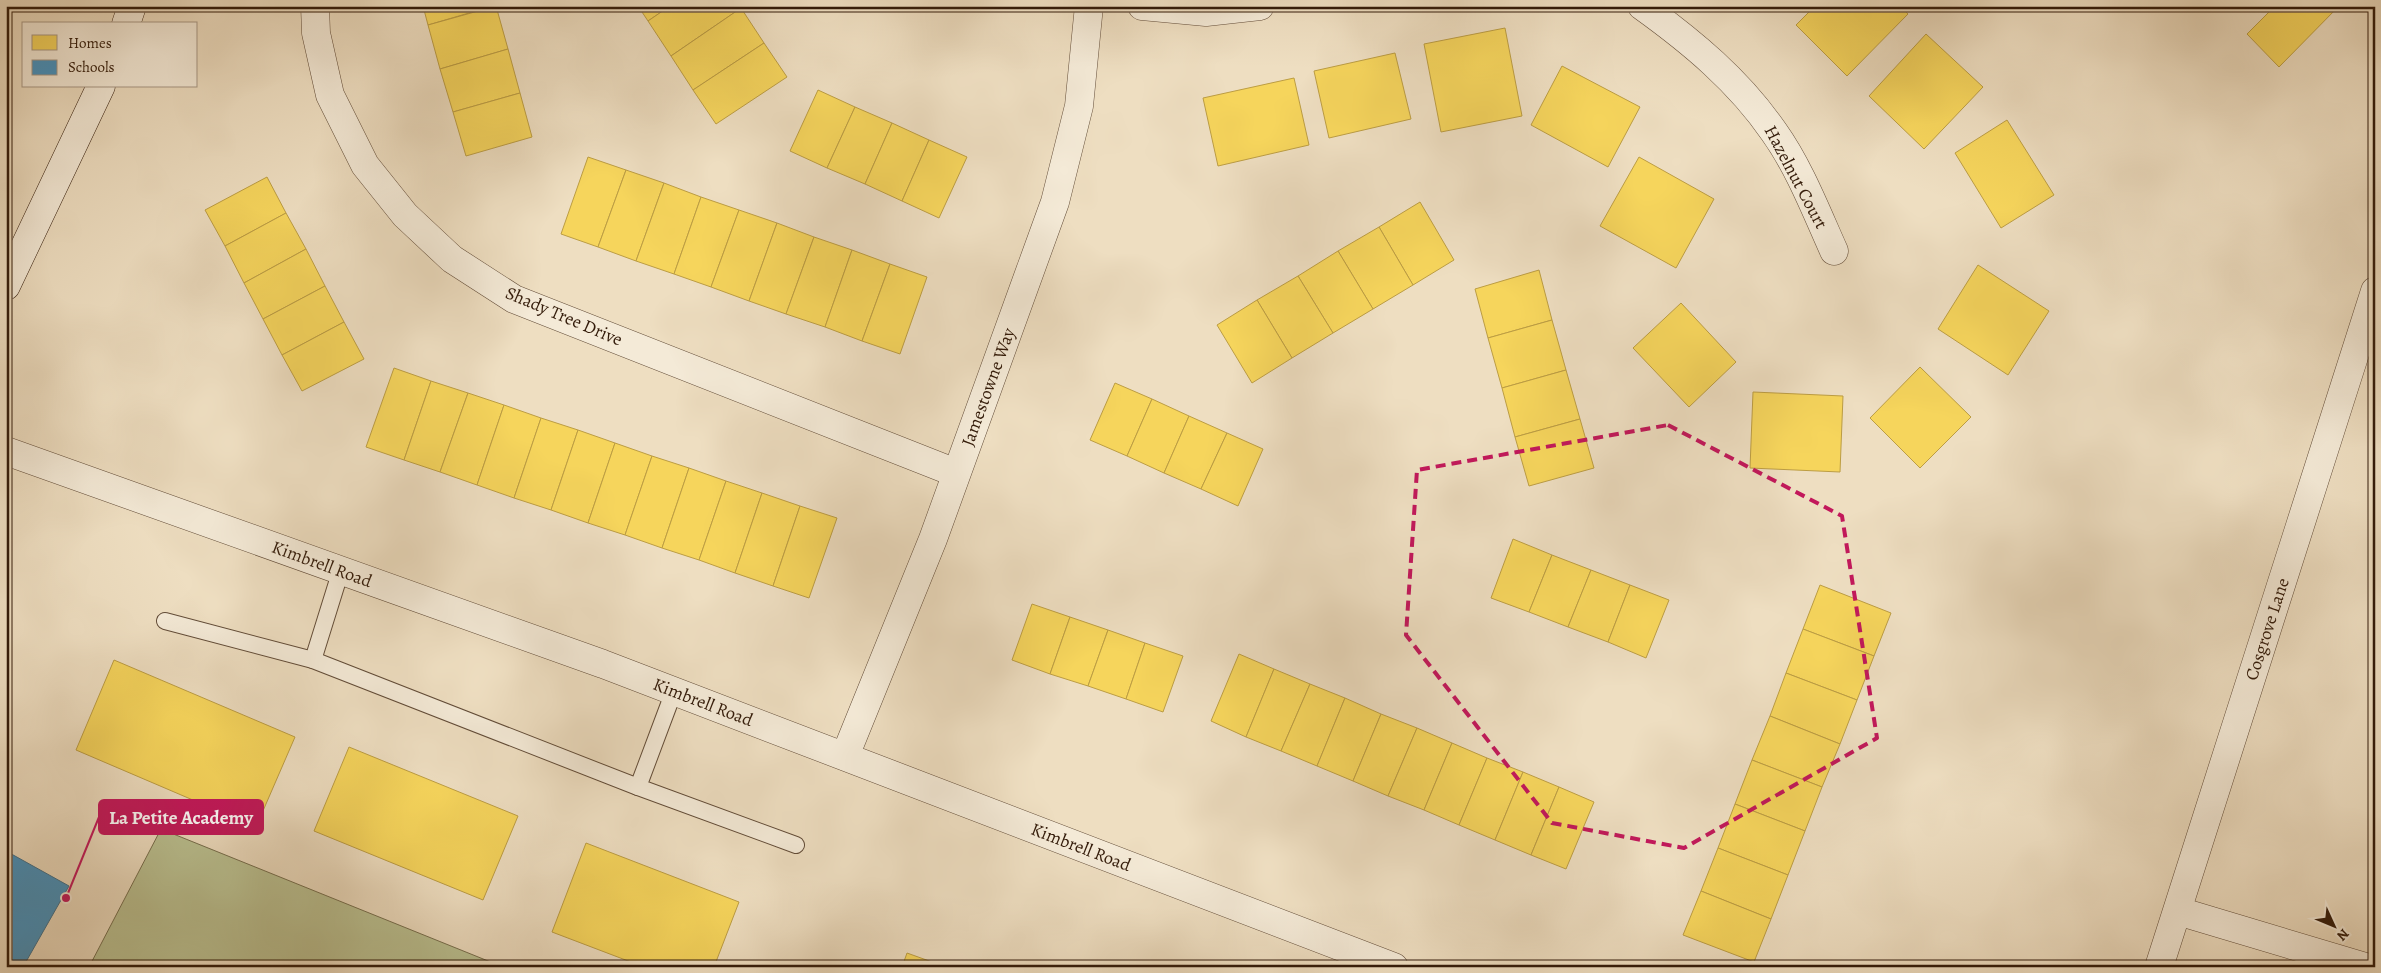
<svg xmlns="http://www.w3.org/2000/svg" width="2381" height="973" viewBox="0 0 2381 973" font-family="Alegreya,serif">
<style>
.green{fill:#bac192;stroke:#766e4e}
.homes{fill:#f6d55c;stroke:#bc9d43}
.schools{fill:#4393c3;stroke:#3e6f8c}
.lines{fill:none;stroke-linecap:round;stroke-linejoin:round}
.lane-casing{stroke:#624c38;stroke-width:18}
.street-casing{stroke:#624c38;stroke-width:29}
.secondary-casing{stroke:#331b0a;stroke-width:29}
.lane{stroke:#f4ead7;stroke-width:16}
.street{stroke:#f4ead7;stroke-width:28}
.secondary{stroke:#f4ead7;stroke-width:28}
.marked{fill:none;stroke:#c2185b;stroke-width:4;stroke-dasharray:10 6;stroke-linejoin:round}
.labels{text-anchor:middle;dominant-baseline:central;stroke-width:5;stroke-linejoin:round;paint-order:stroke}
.street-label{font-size:18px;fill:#331b0a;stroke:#f4ead7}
.leader{fill:none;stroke:#c2185b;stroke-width:2}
.callout-dot{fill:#c2185b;stroke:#f4ead7;stroke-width:2}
.callout{fill:#c2185b;stroke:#c2185b;stroke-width:2}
.callout-label{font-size:19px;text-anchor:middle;font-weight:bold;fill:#fff}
</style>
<rect width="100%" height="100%" fill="#eedec1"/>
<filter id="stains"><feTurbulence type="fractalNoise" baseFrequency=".004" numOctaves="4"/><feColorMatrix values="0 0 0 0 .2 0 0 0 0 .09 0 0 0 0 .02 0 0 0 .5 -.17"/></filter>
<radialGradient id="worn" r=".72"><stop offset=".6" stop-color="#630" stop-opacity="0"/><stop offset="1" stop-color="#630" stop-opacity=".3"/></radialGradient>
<path class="green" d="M161,829L503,967H89Z"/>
<g class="homes">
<path d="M423,6H493L428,25Z"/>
<path d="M496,6L508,49L440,69L428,25Z"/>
<path d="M638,6H670L648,21Z"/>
<path d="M670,6H740L741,8L671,56L648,21Z"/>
<path d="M1815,6H1900L1908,14L1847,76L1796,25Z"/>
<path d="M2275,6H2339L2279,67L2247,34Z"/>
<path d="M741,8L764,43L693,90L671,56Z"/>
<path d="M1505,28L1522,116L1441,132L1424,44Z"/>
<path d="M1926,34L1983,87L1924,149L1869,96Z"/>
<path d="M764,43L787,77L716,124L693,90Z"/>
<path d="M508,49L520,93L453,112L440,69Z"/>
<path d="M1395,53L1411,119L1329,138L1314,71Z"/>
<path d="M1562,66L1640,107L1608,167L1531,125Z"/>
<path d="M1294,78L1309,145L1218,166L1203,98Z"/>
<path d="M818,90L855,107L827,168L790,151Z"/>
<path d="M520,93L532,137L466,156L453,112Z"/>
<path d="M855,107L892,123L865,184L827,168Z"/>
<path d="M2007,120L2054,195L2001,228L1955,153Z"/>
<path d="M892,123L929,140L902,201L865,184Z"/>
<path d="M929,140L967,157L939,218L902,201Z"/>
<path d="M588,157L626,170L598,247L561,234Z"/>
<path d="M1639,157L1714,199L1676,268L1600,226Z"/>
<path d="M626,170L664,183L636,261L598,247Z"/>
<path d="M267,177L286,213L225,246L205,210Z"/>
<path d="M664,183L701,197L674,274L636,261Z"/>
<path d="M701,197L739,210L711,287L674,274Z"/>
<path d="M1420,202L1454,260L1413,285L1379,227Z"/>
<path d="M739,210L777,223L749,301L711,287Z"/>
<path d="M286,213L306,249L244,283L225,246Z"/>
<path d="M777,223L814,237L786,314L749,301Z"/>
<path d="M1379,227L1413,285L1373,309L1338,251Z"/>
<path d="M814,237L852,250L825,327L786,314Z"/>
<path d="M306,249L325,286L263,319L244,283Z"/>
<path d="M852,250L890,264L862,341L825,327Z"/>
<path d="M1338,251L1373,309L1333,333L1298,276Z"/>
<path d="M890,264L927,277L900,354L862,341Z"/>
<path d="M1978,265L2049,311L2008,375L1938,329Z"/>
<path d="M1539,270L1552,320L1488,338L1475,289Z"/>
<path d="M1298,276L1333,333L1292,358L1257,300Z"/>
<path d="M325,286L344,322L282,355L263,319Z"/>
<path d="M1257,300L1292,358L1252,383L1217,325Z"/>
<path d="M1681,303L1736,362L1689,407L1633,348Z"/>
<path d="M1552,320L1566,370L1502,388L1488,338Z"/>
<path d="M344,322L364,359L302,391L282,355Z"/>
<path d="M1920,367L1971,417L1920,468L1870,418Z"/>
<path d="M394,368L431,381L404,460L366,447Z"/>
<path d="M1566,370L1580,419L1515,437L1502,388Z"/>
<path d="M431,381L468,393L440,472L404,460Z"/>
<path d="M1115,383L1152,399L1127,456L1090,440Z"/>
<path d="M1753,392L1843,396L1840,472L1750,468Z"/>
<path d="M468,393L504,405L477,485L440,472Z"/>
<path d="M1152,399L1189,416L1164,473L1127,456Z"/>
<path d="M504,405L541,418L514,498L477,485Z"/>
<path d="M1189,416L1227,433L1201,489L1164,473Z"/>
<path d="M541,418L578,430L551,510L514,498Z"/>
<path d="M1580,419L1594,468L1529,486L1515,437Z"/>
<path d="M578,430L615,443L588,523L551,510Z"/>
<path d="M1227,433L1263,449L1238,506L1201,489Z"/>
<path d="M615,443L652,456L625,535L588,523Z"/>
<path d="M652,456L689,468L662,548L625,535Z"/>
<path d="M689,468L726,481L699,560L662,548Z"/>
<path d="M726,481L762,493L735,573L699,560Z"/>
<path d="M762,493L800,506L773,586L735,573Z"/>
<path d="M800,506L837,518L809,598L773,586Z"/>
<path d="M1513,539L1552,555L1529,612L1491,598Z"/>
<path d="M1552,555L1591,570L1568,627L1529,612Z"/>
<path d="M1591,570L1630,585L1608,642L1568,627Z"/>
<path d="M1630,585L1669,600L1646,658L1608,642Z"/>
<path d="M1820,585L1891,613L1874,656L1803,629Z"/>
<path d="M1032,604L1070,617L1050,674L1012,660Z"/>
<path d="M1070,617L1108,630L1088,686L1050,674Z"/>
<path d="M1803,629L1874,656L1857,700L1786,673Z"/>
<path d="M1108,630L1145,643L1126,699L1088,686Z"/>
<path d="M1145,643L1183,656L1163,712L1126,699Z"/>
<path d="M1239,654L1274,669L1246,737L1211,721Z"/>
<path d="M114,660L295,737L256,827L76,750Z"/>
<path d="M1274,669L1310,684L1281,751L1246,737Z"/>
<path d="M1786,673L1857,700L1840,744L1770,716Z"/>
<path d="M1310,684L1345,698L1317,766L1281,751Z"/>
<path d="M1345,698L1381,714L1353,781L1317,766Z"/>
<path d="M1381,714L1417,728L1388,796L1353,781Z"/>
<path d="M1770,716L1840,744L1822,787L1752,760Z"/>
<path d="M1417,728L1452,743L1424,810L1388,796Z"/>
<path d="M1452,743L1487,758L1459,825L1424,810Z"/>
<path d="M349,747L518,816L483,900L314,831Z"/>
<path d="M1487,758L1523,772L1495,840L1459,825Z"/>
<path d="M1752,760L1822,787L1805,831L1735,804Z"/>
<path d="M1523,772L1559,787L1531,855L1495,840Z"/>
<path d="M1559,787L1594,802L1566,869L1531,855Z"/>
<path d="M1735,804L1805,831L1788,875L1718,848Z"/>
<path d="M586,843L739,902L714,967H644L552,932Z"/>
<path d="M1718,848L1788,875L1771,919L1701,891Z"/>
<path d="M1701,891L1771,919L1754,962L1683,935Z"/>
<path d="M907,953L946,967H902Z"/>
</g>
<path class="schools" d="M6,851L69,886L23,967H6Z"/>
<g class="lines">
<g class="lane-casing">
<g id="lane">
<path d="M341,570L313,660L638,787"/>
<path d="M165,621L313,660"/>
<path d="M674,691L638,787L796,845"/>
</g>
</g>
<g class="street-casing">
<g id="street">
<path d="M315,6L316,33L330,95L365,165L405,215L452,259L514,299L956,473"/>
<path d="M1142,6L1206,12L1260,6"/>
<path d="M1642,6C1692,42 1739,81 1774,132C1799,167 1816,211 1834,251"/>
<path d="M6,451L603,664L1394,967"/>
<path d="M845,756L933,539L1055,202L1079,106L1089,6"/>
<path d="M2178,911L2365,967"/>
<path d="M2159,967L2375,291"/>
</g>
</g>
<g class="secondary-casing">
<g id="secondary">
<path d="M126,24L132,6"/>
<path d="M6,286L101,86"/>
</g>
</g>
<use href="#lane" class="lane"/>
<use href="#street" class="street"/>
<use href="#secondary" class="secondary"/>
</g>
<path class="marked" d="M1668,425L1842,516L1877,738L1684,848L1552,823L1406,635L1417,470Z"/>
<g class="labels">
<g class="street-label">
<text transform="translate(1796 177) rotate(62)">Hazelnut Court</text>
<text transform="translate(564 316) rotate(23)">Shady Tree Drive</text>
<text transform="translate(988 387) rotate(-70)">Jamestowne Way</text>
<text transform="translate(322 564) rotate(20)">Kimbrell Road</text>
<text transform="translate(2267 629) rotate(-72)">Cosgrove Lane</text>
<text transform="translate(703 702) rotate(21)">Kimbrell Road</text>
<text transform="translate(1081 847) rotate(21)">Kimbrell Road</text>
</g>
</g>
<path class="leader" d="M66 898L99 817"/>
<circle class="callout-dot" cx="66" cy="898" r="5"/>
<rect class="callout" x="99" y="800" width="164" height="34" rx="5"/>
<g class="callout-label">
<text x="181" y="824">La Petite Academy</text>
</g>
<rect width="2381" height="973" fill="none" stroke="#eedec1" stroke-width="25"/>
<rect x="8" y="8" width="2366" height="958" fill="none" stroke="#331b0a" stroke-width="2.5"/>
<rect x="12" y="12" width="2356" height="948" fill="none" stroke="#331b0a"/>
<rect x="22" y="22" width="175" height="65" fill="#f4ead7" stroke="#a79785"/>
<rect x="32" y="35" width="25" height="15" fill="#f6d55c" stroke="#a79785"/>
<text x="68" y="48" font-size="15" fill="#331b0a">Homes</text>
<rect x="32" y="60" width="25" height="15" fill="#4393c3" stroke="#a79785"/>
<text x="68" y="72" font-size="15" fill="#331b0a">Schools</text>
<g transform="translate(2334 926) rotate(134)" stroke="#f4ead7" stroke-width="4" paint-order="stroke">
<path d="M0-4L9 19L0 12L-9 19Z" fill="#331b0a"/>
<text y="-8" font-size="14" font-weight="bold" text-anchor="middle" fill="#331b0a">N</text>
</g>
<rect width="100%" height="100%" filter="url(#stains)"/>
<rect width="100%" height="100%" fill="url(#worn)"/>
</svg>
